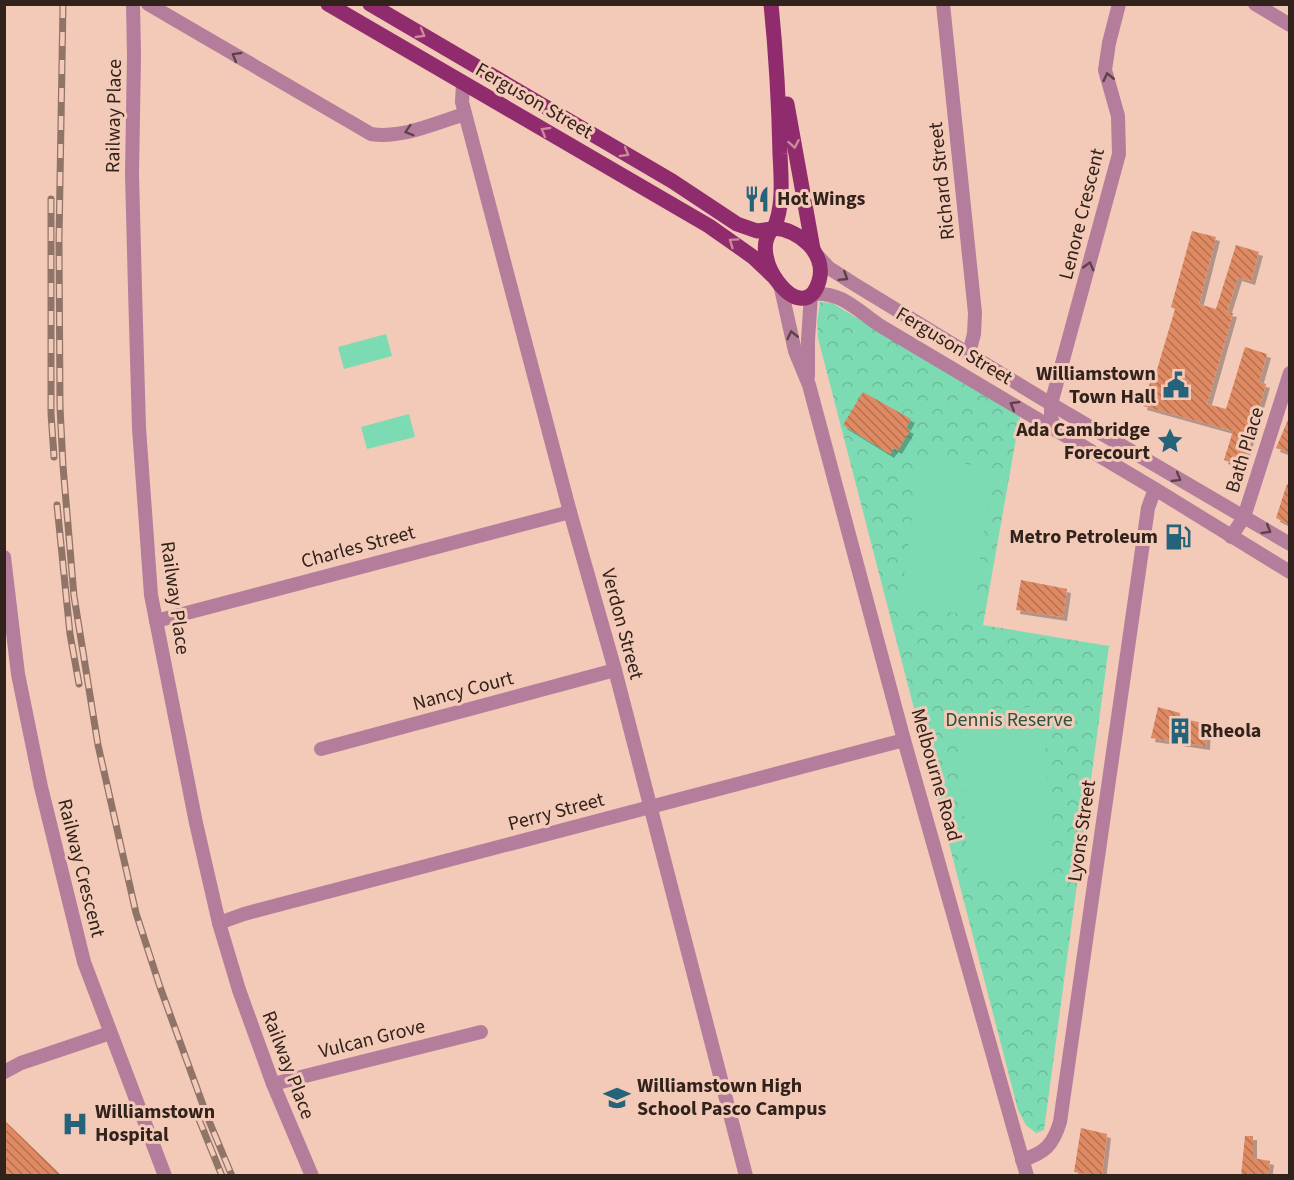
<svg xmlns="http://www.w3.org/2000/svg" width="1294" height="1180" viewBox="0 0 1294 1180" font-family="'Source Sans 3',sans-serif">
<style>
.park{fill:url(#park-crowns)}
.pitch{fill:#7ddbb4}
.building{fill:url(#building-back-hatch);filter:url(#shadow)}
.lines{fill:none;stroke-linecap:round;stroke-linejoin:round}
.minor{stroke:#b47d9c;stroke-width:14}
.major{stroke:#902c6d;stroke-width:15}
.rail-casing{stroke:#907468;stroke-width:7}
.rail{stroke:#f3c9b7;stroke-width:4.5;stroke-dasharray:14;stroke-linecap:butt}
.oneway{stroke:#cb8a99}
.oneway2{stroke:#5f4248}
.labels{text-anchor:middle;dominant-baseline:central;stroke-width:6;stroke-linejoin:round;paint-order:stroke}
.street-label{font-size:20px;fill:#31221b;stroke:#f3c9b7}
.poi-label{font-size:20px;font-weight:bold;fill:#31221b;stroke:#f3c9b7;text-anchor:start}
.park-label{font-size:20px;fill:#285542;stroke:#f3c9b7}
</style>
<defs>
<pattern id="park-crowns" width="20" height="18" patternUnits="userSpaceOnUse" patternTransform="scale(1.5)"><rect width="20" height="18" fill="#7ddbb4"/><path d="M2 6a3 3 0 1 1 6 0M12 15a3 3 0 1 1 6 0" fill="none" stroke="#6cbc9a"/></pattern>
<pattern id="building-back-hatch" width="6" height="6" patternUnits="userSpaceOnUse" patternTransform="scale(1.5)"><rect width="6" height="6" fill="#df8a63"/><path d="M-1 5l2 2M0 0l6 6M5-1l2 2" fill="none" stroke="#b57051"/></pattern>
<filter id="shadow"><feDropShadow dx="4" dy="4" stdDeviation="0" flood-color="#0004"/></filter>
</defs>
<rect width="100%" height="100%" fill="#f3c9b7"/>
<path class="park" d="M820,302L832,303L1020,416L983,625L1109,646L1044,1130L1036,1133L1026,1125L1018,1110L818,338L817,322Z"/>
<g class="pitch">
<path d="M386,334L392,356L344,369L338,347Z"/>
<path d="M409,414L415,437L367,449L361,427Z"/>
<path d="M920,457L993,468L972,615L900,606Z"/>
<path d="M1043,706L1053,873L968,878L958,712Z"/>
</g>
<g class="building">
<path d="M1192,231L1216,237L1199,304L1216,309L1236,245L1259,252L1251,281L1238,277L1227,312L1233,313L1207,404L1226,409L1245,347L1267,354L1259,382L1266,384L1242,466L1224,460L1233,431L1143,406L1153,372L1156,373L1175,309L1171,307Z"/>
<path d="M863,392L911,419L906,428L910,430L898,450L894,448L890,454L843,425Z"/>
<path d="M1290,415V453L1276,448Z"/>
<path d="M1287,484L1290,485V525L1276,518Z"/>
<path d="M1021,580L1067,589L1063,617L1016,610Z"/>
<path d="M1158,707L1180,713V718L1207,724L1206,746L1151,738Z"/>
<path d="M4,1120L62,1176H4Z"/>
<path d="M1081,1128L1107,1134L1102,1176L1074,1172Z"/>
<path d="M1245,1136H1253V1158L1270,1161L1268,1176H1241Z"/>
</g>
<g class="lines">
<g class="minor">
<path d="M133,4L134,55L132,174L135,289L139,428L151,595L196,823L219,923L239,990L273,1084L312,1176"/>
<path d="M148,4L371,134C402,139 435,123 465,114"/>
<path d="M943,4L975,313L974,334L969,353"/>
<path d="M1255,4L1290,25"/>
<path d="M463,84L462,102L570,512L615,670L746,1176"/>
<path d="M816,254L829,268L854,284L1051,404L1290,544"/>
<path d="M780,284L795,351L809,385L904,740L1027,1176"/>
<path d="M812,294C841,291 857,310 879,325L1155,489L1290,572"/>
<path d="M808,376V340L811,295"/>
<path d="M1056,430L1051,418V404L1119,154L1118,116L1105,70L1109,43L1119,4"/>
<path d="M1231,537L1244,517L1290,373"/>
<path d="M4,557L18,674L41,787L84,962L165,1176"/>
<path d="M156,621L570,512"/>
<path d="M321,749L615,670"/>
<path d="M219,923L244,914L904,740"/>
<path d="M4,1072L21,1063L110,1033"/>
<path d="M273,1084L481,1032"/>
<path d="M1022,1160C1045,1153 1053,1145 1060,1122L1148,508L1155,489"/>
</g>
<g class="major">
<path d="M328,4L709,226L753,257L775,278"/>
<path d="M370,4L672,181L737,224L757,231L772,229"/>
<path d="M771,4C776,54 779,104 780,154C781,177 784,205 774,228"/>
<path d="M787,104L813,249"/>
<path d="M774,228C799,229 827,254 819,281C804,333 743,254 774,228Z"/>
</g>
<g class="rail-casing">
<g id="rail">
<path d="M63,4L59,239L60,407L63,466L74,596L98,745L136,913L160,987L207,1116L232,1176"/>
<path d="M51,199V413L54,457"/>
<path d="M57,505L70,634L79,684"/>
<path d="M198,1117L222,1176"/>
</g>
</g>
<use href="#rail" class="rail"/>
</g>
<defs><path id="oneway-chevron" d="M-2-3.5L2.5 0L-2 3.5" fill="none" stroke-width="1.6" stroke-linecap="round" stroke-linejoin="round" transform="scale(1.5)"/></defs>
<g class="oneway">
<use href="#oneway-chevron" transform="translate(421 34) rotate(30)"/>
<use href="#oneway-chevron" transform="translate(545 131) rotate(-150)"/>
<use href="#oneway-chevron" transform="translate(794 144) rotate(80)"/>
<use href="#oneway-chevron" transform="translate(625 153) rotate(30)"/>
<use href="#oneway-chevron" transform="translate(733 242) rotate(-146)"/>
</g>
<g class="oneway2">
<use href="#oneway-chevron" transform="translate(236 56) rotate(-149)"/>
<use href="#oneway-chevron" transform="translate(1108 77) rotate(-103)"/>
<use href="#oneway-chevron" transform="translate(409 131) rotate(163)"/>
<use href="#oneway-chevron" transform="translate(1089 266) rotate(-75)"/>
<use href="#oneway-chevron" transform="translate(844 277) rotate(32)"/>
<use href="#oneway-chevron" transform="translate(792 335) rotate(-103)"/>
<use href="#oneway-chevron" transform="translate(1014 405) rotate(-149)"/>
<use href="#oneway-chevron" transform="translate(1177 478) rotate(30)"/>
<use href="#oneway-chevron" transform="translate(1267 530) rotate(31)"/>
</g>
<defs>
<g id="restaurant-bare" transform="scale(2.07)"><path d="M-5-6h1v4h1v-4h1v4h1v-4h1v5L-1.5 .5V6h-2V.5L-5-1ZM5-6V6H3V1.5H1.5Q1.5-4 5-6Z" fill="#246379" stroke="#f3c9b7" stroke-width="2.5" paint-order="stroke"/></g>
<g id="civic-bare" transform="scale(2.07)"><path d="M-.6-6.5H3V-4.5H.6V-3L4-1V1h2V6H-6V1h2V-1L-.6-3ZM-1.2 2.5V6h2.4V2.5Z" fill="#246379" stroke="#f3c9b7" stroke-width="2.5" paint-order="stroke"/></g>
<g id="sight-bare" transform="scale(2.07)"><path d="M0-6L1.8-2.2L6-1.7L2.9 1.2L3.7 5.4L0 3.3L-3.7 5.4L-2.9 1.2L-6-1.7L-1.8-2.2Z" fill="#246379" stroke="#f3c9b7" stroke-width="2.5" paint-order="stroke"/></g>
<g id="fuel-bare" transform="scale(2.07)"><path d="M-5.5-6h7V0h2V4h1.3V-2.5L3-4.5l.8-.8L6-3V5H2.5V1h-1V6h-7ZM-4.2-4.7v3.2H.2V-4.7Z" fill="#246379" stroke="#f3c9b7" stroke-width="2.5" paint-order="stroke"/></g>
<g id="building-bare" transform="scale(2.07)"><path d="M-4-6H4V6H1V3H-1V6H-4ZM-2.5-4.3h1.7v1.8h-1.7ZM.8-4.3h1.7v1.8H.8ZM-2.5-1h1.7V.8h-1.7ZM.8-1h1.7V.8H.8Z" fill="#246379" stroke="#f3c9b7" stroke-width="2.5" paint-order="stroke"/></g>
<g id="school-bare" transform="scale(2.07)"><path d="M0-5L7-2L0 1L-7-2ZM-4 1L0 2.5L4 1V4Q0 6-4 4Z" fill="#246379" stroke="#f3c9b7" stroke-width="2.5" paint-order="stroke"/></g>
<g id="hospital-bare" transform="scale(2.07)"><path d="M-5-5h3v3.5h4V-5h3V5h-3V1.5h-4V5h-3Z" fill="#246379" stroke="#f3c9b7" stroke-width="2.5" paint-order="stroke"/></g>
</defs>
<g fill-rule="evenodd">
<use href="#restaurant-bare" x="757" y="199"/>
<use href="#civic-bare" x="1176" y="385"/>
<use href="#sight-bare" x="1170" y="441"/>
<use href="#fuel-bare" x="1178" y="537"/>
<use href="#building-bare" x="1180" y="731"/>
<use href="#school-bare" x="617" y="1098"/>
<use href="#hospital-bare" x="75" y="1124"/>
</g>
<g class="labels">
<g class="street-label">
<text transform="translate(534 101) rotate(30)">Ferguson Street</text>
<text transform="translate(114 116) rotate(-89)">Railway Place</text>
<text transform="translate(942 181) rotate(-96)">Richard Street</text>
<text transform="translate(1082 214) rotate(-76)">Lenore Crescent</text>
<text transform="translate(954 346) rotate(31)">Ferguson Street</text>
<text transform="translate(1245 450) rotate(-73)">Bath Place</text>
<text transform="translate(358 547) rotate(-15)">Charles Street</text>
<text transform="translate(175 598) rotate(82)">Railway Place</text>
<text transform="translate(622 624) rotate(75)">Verdon Street</text>
<text transform="translate(463 691) rotate(-15)">Nancy Court</text>
<text transform="translate(936 775) rotate(74)">Melbourne Road</text>
<text transform="translate(556 812) rotate(-15)">Perry Street</text>
<text transform="translate(1082 831) rotate(-82)">Lyons Street</text>
<text transform="translate(81 868) rotate(76)">Railway Crescent</text>
<text transform="translate(372 1039) rotate(-14)">Vulcan Grove</text>
<text transform="translate(288 1065) rotate(69)">Railway Place</text>
</g>
<g class="poi-label">
<text x="777" y="199">Hot Wings</text>
<text x="1156" y="374" text-anchor="end">Williamstown<tspan x="1156" dy="23">Town Hall</tspan></text>
<text x="1150" y="430" text-anchor="end">Ada Cambridge<tspan x="1150" dy="23">Forecourt</tspan></text>
<text x="1158" y="537" text-anchor="end">Metro Petroleum</text>
<text x="1200" y="731">Rheola</text>
<text x="637" y="1086">Williamstown High<tspan x="637" dy="23">School Pasco Campus</tspan></text>
<text x="95" y="1112">Williamstown<tspan x="95" dy="23">Hospital</tspan></text>
</g>
<g class="park-label">
<text x="1009" y="720">Dennis Reserve</text>
</g>
</g>
<rect width="1294" height="1180" fill="none" stroke="#31221b" stroke-width="12"/>
</svg>
